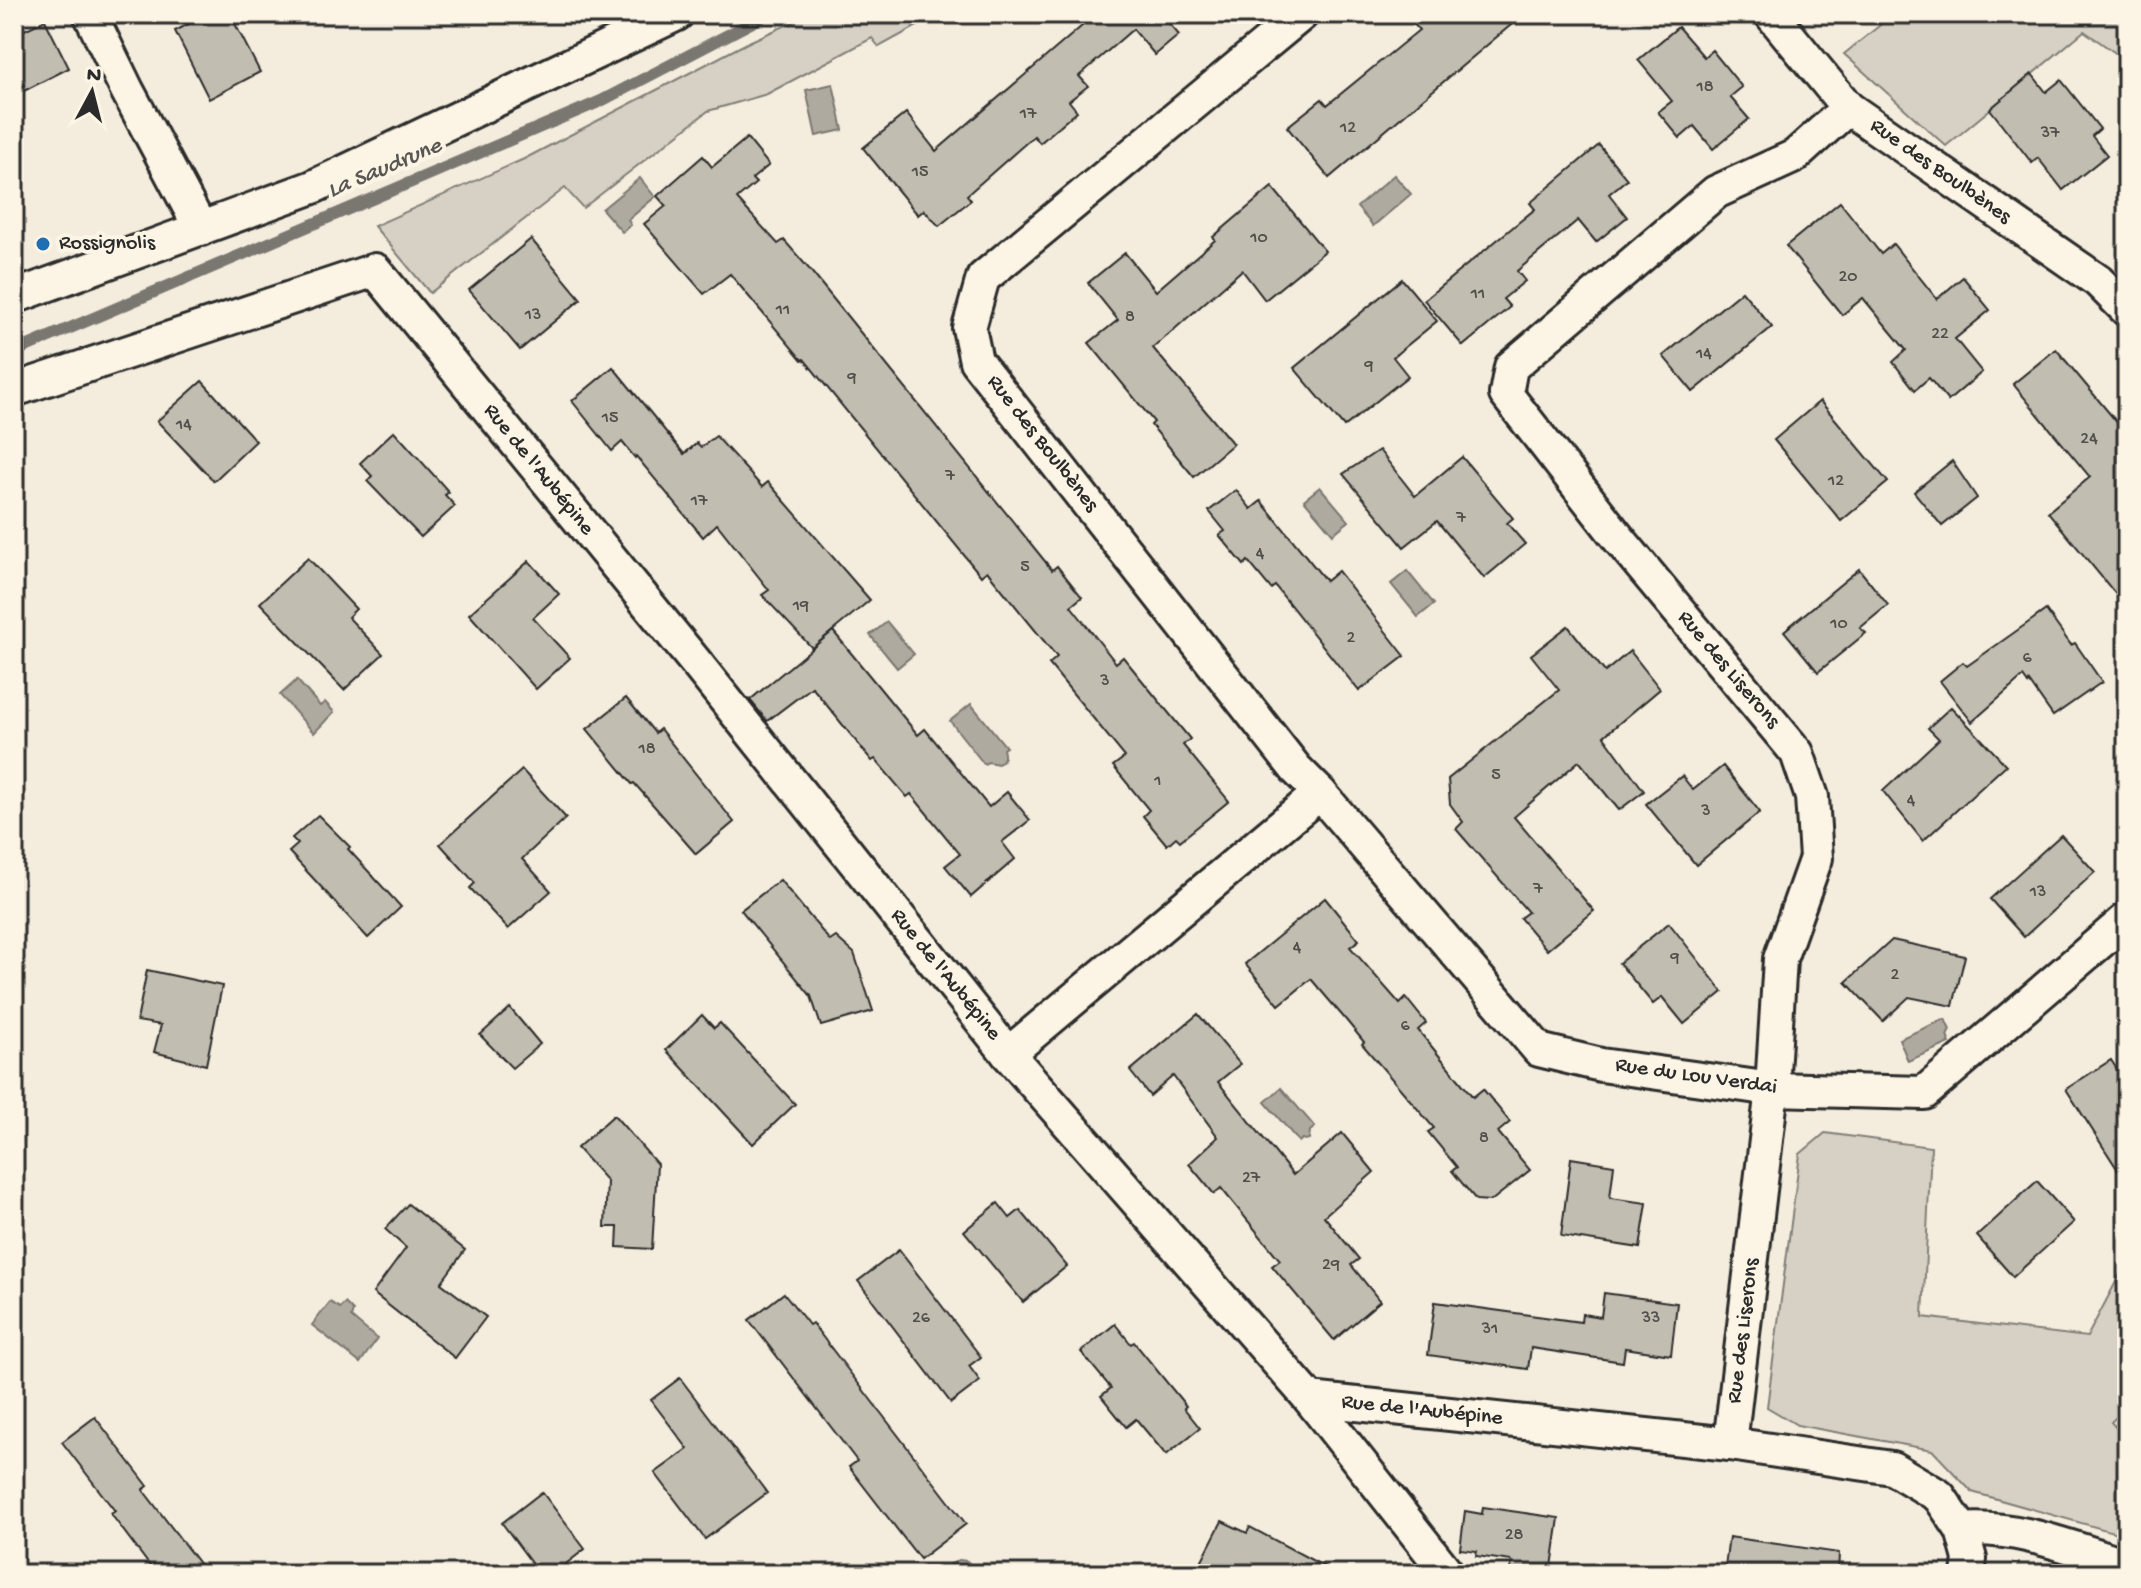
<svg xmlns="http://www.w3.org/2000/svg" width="2141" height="1588" viewBox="0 0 2141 1588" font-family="'Gochi Hand',sans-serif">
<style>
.green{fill:#d6d1c4;stroke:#807e78;stroke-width:2}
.water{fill:#afaaa0;stroke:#7a7771;stroke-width:2}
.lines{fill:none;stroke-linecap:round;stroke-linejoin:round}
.stream{stroke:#7a7771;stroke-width:12}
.building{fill:#c2bdb1;stroke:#2b2b2b;stroke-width:2}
.minor-casing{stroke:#2b2b2b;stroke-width:38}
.minor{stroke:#fcf5e5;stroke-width:32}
.poi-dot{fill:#1f6fb2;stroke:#fcf5e5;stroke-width:3}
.labels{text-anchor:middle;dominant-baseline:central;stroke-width:8;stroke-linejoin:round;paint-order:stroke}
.number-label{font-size:18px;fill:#51504c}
.street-label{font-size:22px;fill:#2b2b2b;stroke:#fcf5e5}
.poi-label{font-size:22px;fill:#2b2b2b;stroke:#fcf5e5;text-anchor:start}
.water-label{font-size:24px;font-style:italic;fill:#595754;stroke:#fcf5e5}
</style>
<rect width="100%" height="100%" fill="#f4edde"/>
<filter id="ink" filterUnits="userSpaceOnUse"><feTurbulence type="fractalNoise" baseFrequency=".0125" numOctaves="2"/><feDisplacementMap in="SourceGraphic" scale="16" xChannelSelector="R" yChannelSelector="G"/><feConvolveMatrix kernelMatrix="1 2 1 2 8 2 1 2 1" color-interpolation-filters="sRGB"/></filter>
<g filter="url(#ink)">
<g class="green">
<path d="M811,14H939L879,47L872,38L767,94L708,111L583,208L565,188L430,293L374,226L524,159L751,41Z"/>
<path d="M1894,14H2127V61L2084,31L1946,146L1844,54Z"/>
<path d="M1825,1133L1931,1147L1923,1317L2087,1337L2127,1261V1407L2111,1422L2127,1440V1536L1972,1492L1932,1450L1797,1425L1767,1407L1800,1154Z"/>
</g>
<g class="water">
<path d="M833,84L843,130L816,136L806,90Z"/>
<path d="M1394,175L1411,194L1373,226L1357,207Z"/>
<path d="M640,178L655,197L628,220L631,225L622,232L602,209Z"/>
<path d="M1320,487L1349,521L1333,534L1304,500Z"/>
<path d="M1407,571L1434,604L1418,617L1391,584Z"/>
<path d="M887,622L914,654L897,668L870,635Z"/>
<path d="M297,680L320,706L325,702L334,712L314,733L280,695Z"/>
<path d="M971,704L1006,747L1003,749C1005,756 1005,760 998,764L988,762L984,764L950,721Z"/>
<path d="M1945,1019L1950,1030L1947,1036L1950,1043L1908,1061L1899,1039Z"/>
<path d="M1281,1088L1315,1127L1310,1131L1309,1139L1305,1140L1302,1139L1299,1142L1265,1102Z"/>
<path d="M330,1302L340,1308L345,1303L353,1311L351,1317L377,1339L360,1363L312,1325Z"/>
<path d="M959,1560L967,1561L978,1574H947L949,1565Z"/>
</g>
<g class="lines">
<path class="stream" d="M14,352L601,101L768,14"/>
</g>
<g class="building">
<path d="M208,14H230L260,72L209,99L175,31Z"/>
<path d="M1096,14H1161L1179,35L1155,55L1133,29L1079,76L1088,86L1069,101L1077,111L1040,143L1034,136L967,195L971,200L939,226L924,210L918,215L863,148L906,113L936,151Z"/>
<path d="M1405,14H1524L1329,178L1287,127L1322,99L1327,105L1419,30Z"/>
<path d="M45,20L69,68L14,96V35Z"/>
<path d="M1678,27L1704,57L1712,50L1742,87L1730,97L1749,119L1713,149L1694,126L1680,138L1658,112L1672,101L1638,60Z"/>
<path d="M2032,74L2046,92L2061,80L2100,129L2092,136L2107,155L2063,190L2038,158L2032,163L1990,109Z"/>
<path d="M747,138L769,165L752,179L756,183L737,199L778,244L784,240L810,270L1052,570L1057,566L1082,597L1071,606L1116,663L1123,657L1190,739L1183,745L1229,801L1180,841L1176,837L1167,845L1143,816L1149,810L1113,766L1125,757L1049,664L1057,657L987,571L981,576L804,359L802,360L730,274L704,294L644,224L666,206L657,196L703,156L712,167Z"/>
<path d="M1599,145L1627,179L1609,194L1627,217L1596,242L1578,220L1517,271L1525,281L1503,299L1510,307L1463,346L1424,300L1535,209L1530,203Z"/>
<path d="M1272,187L1325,251L1265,300L1242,270L1153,348L1233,444L1194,477L1151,425L1154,422L1089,343L1118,320L1088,283L1125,253L1156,291L1215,240L1213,237Z"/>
<path d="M1840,202L1881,254L1893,244L1937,299L1963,277L1990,310L1955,339L1982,372L1948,401L1929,378L1915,390L1893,362L1906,350L1863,298L1842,315L1786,246Z"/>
<path d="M531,239L581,299L520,350L469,290Z"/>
<path d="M1402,279L1437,321L1393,357L1408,376L1344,427L1294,368Z"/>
<path d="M1742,291L1772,327L1693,392L1663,356Z"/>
<path d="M2056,349L2125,432L2120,437L2127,446V608L2048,512L2090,477L2013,384Z"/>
<path d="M613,367L684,454L697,443L701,447L716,436L762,487L768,482L870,600L812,648L762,595L769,590L717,524L703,537L636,456L635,458L622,442L612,451L572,401Z"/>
<path d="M202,381L256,441L214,481L157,421Z"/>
<path d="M1820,401L1888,482L1841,521L1774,440Z"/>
<path d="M394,431L449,492L445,495L455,506L421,537L367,481L372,476L360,463Z"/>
<path d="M1379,450L1415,496L1462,457L1513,518L1507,523L1525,544L1484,578L1437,521L1404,547L1343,474Z"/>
<path d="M1952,461L1977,498L1942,526L1914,492Z"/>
<path d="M1236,490L1251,509L1261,501L1326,581L1338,571L1405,656L1359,691L1275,586L1271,589L1248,561L1244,565L1219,535L1225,531L1209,511Z"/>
<path d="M308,558L356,609L348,617L383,654L344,690L260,603Z"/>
<path d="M529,561L559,594L533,618L570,658L536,689L469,614Z"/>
<path d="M1859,569L1888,605L1860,628L1866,633L1818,672L1784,631Z"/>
<path d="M2046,610L2071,645L2075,643L2102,682L2053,716L2029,682L2028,684L2023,677L1972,722L1940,681L1963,662L1967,666Z"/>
<path d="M1568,626L1605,672L1630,651L1660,689L1604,736L1644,791L1619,810L1579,761L1514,817L1594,911L1547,950L1520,918L1528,912L1456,829L1463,822L1450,804L1448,779L1559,690L1531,655Z"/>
<path d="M833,631L918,735L925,729L989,807L1007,792L1030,820L1002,842L1015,859L971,897L945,866L960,854L911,794L907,797L875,759L872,761L812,687L767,721L750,700Z"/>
<path d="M626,698L655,733L660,729L734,822L696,854L634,783L632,784L587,729Z"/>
<path d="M1951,707L2006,765L1923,841L1883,791L1939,739L1928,728Z"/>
<path d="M1723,766L1760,812L1696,865L1646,804L1682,776L1693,790Z"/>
<path d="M522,770L566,818L522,859L551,891L508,929L470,888L475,883L440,844Z"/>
<path d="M318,815L350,847L348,849L401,907L368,938L289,852L298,844L292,838Z"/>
<path d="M2061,835L2095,872L2024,937L1990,899Z"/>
<path d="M780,880L830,941L836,937L854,953L873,1011L821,1026L811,996L741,910Z"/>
<path d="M1325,898L1359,940L1350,947L1400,1004L1406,998L1426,1023L1418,1030L1473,1097L1483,1089L1510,1122L1498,1132L1530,1170L1491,1201L1476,1200L1452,1171L1457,1167L1428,1132L1434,1128L1362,1044L1364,1042L1346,1020L1311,979L1279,1005L1245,964Z"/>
<path d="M1669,923L1723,992L1684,1024L1662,997L1653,1004L1619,963Z"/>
<path d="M1892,940L1965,956L1953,1006L1909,997L1883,1021L1846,982Z"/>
<path d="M147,970L222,986L206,1065L154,1052L161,1025L137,1021Z"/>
<path d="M510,1008L540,1044L512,1068L480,1035Z"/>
<path d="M1198,1014L1240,1064L1218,1082L1293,1175L1342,1133L1374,1172L1324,1216L1359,1259L1351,1265L1380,1301L1334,1340L1272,1266L1280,1260L1221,1188L1214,1194L1189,1164L1218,1137L1173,1076L1150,1096L1130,1071Z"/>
<path d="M702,1015L714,1028L720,1023L795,1104L753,1144L666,1050Z"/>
<path d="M2111,1060L2127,1085V1184L2066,1089Z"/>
<path d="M614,1115L657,1164L652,1249L617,1247L618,1227H605L607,1181L577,1148Z"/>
<path d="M1571,1158L1614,1165L1610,1198L1647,1203L1640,1248L1561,1236Z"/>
<path d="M2037,1181L2074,1222L2013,1277L1977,1236Z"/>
<path d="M998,1203L1010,1218L1020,1210L1067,1266L1023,1302L964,1231Z"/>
<path d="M408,1204L465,1250L441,1283L486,1317L455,1358L373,1293L406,1248L385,1229Z"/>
<path d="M899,1250L981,1357L969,1366L980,1381L951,1403L858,1281Z"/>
<path d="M784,1293L809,1325L812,1323L966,1524L920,1559L849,1467L857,1461L749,1320Z"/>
<path d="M1604,1293L1677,1303L1671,1355L1625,1348L1623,1362L1531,1348L1528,1369L1428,1355L1435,1302L1581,1322L1582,1314L1601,1317Z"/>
<path d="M1115,1324L1131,1344L1134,1342L1186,1406L1184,1408L1200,1428L1166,1455L1136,1419L1126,1427L1101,1396L1111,1388L1081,1352Z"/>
<path d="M680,1378L767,1493L705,1539L655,1473L688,1449L651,1400Z"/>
<path d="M95,1417L148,1486L143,1490L207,1574H156L111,1514L115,1511L62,1442Z"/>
<path d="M542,1492L585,1549L553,1574H540L502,1523Z"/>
<path d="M1483,1507L1559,1518L1551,1574H1510L1512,1561L1476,1556L1477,1551L1460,1549L1465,1511L1482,1514Z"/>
<path d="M1222,1521L1247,1533L1250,1527L1338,1574H1228L1201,1562Z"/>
<path d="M1729,1537L1839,1553L1838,1574H1724Z"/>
</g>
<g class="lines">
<g class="minor-casing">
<g id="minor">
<path d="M90,14L127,90L201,229"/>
<path d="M1302,14L983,278L969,328L976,361L1296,769L1320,793L1539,1050L1601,1065L1772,1089L1924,1093L2127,919"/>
<path d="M1771,14L1848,108L2098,281L2127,310"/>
<path d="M14,297L313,187L677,14"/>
<path d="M14,390L375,270L697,664L1008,1054L1310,1399L1730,1444L1892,1468L1939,1496L1962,1530L1970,1559L1968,1574"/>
<path d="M1008,1054L1320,793"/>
<path d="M1310,1399L1448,1574"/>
<path d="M1730,1444L1772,1089L1780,959L1816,858L1812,797L1797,753L1619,539L1506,394L1511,367L1716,192L1795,156L1848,108"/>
<path d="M1962,1530C2018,1525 2074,1549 2127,1565"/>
</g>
</g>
<use href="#minor" class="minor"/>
</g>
</g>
<circle class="poi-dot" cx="43" cy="244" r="8"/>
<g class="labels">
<g class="number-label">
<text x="1705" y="87">18</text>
<text x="1028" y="114">17</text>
<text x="1348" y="128">12</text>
<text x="2050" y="133">37</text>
<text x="920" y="172">15</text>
<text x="1259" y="238">10</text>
<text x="1848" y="277">20</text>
<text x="1478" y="294">11</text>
<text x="783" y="310">11</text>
<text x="533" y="315">13</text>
<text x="1130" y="317">8</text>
<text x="1940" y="334">22</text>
<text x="1704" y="354">14</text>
<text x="1369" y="366">9</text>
<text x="852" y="378">9</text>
<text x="610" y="418">15</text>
<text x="184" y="425">14</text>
<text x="2089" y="439">24</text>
<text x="950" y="476">7</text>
<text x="1836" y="481">12</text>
<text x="699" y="501">17</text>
<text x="1461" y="518">7</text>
<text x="1260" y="554">4</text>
<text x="1025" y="567">5</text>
<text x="801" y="606">19</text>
<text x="1839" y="624">10</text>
<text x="1351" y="638">2</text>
<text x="2027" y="658">6</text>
<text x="1105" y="681">3</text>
<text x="647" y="749">18</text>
<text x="1496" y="775">5</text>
<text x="1158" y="781">1</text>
<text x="1911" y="801">4</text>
<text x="1706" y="811">3</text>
<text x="1538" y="889">7</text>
<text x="2038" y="892">13</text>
<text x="1297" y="948">4</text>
<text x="1675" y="958">9</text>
<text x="1895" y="975">2</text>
<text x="1405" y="1026">6</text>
<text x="1484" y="1138">8</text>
<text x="1251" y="1178">27</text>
<text x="1331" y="1265">29</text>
<text x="921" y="1318">26</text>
<text x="1651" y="1318">33</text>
<text x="1490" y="1329">31</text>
<text x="1514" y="1535">28</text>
</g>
<g class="street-label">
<text transform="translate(1940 172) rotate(35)">Rue des Boulbènes</text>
<text transform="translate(1042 444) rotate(52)">Rue des Boulbènes</text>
<text transform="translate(538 470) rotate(51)">Rue de l'Aubépine</text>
<text transform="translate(1728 670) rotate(50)">Rue des Liserons</text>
<text transform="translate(945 975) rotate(51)">Rue de l'Aubépine</text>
<text transform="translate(1696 1077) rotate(8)">Rue du Lou Verdai</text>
<text transform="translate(1744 1331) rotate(-83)">Rue des Liserons</text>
<text transform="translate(1422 1411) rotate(6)">Rue de l'Aubépine</text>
</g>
<g class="poi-label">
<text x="59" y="244">Rossignolis</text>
</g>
<g class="water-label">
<text transform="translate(385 169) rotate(-23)">La Saudrune</text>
</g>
</g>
<rect width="2141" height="1588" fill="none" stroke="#fcf5e5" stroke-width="48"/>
<rect x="24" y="24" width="2093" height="1540" fill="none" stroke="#2b2b2b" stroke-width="3" filter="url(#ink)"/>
<g transform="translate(92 92) rotate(7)" stroke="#fcf5e5" stroke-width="6" paint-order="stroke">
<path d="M0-6L14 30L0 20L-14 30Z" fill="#2b2b2b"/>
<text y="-12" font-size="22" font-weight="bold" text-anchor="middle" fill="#2b2b2b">N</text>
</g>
</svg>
